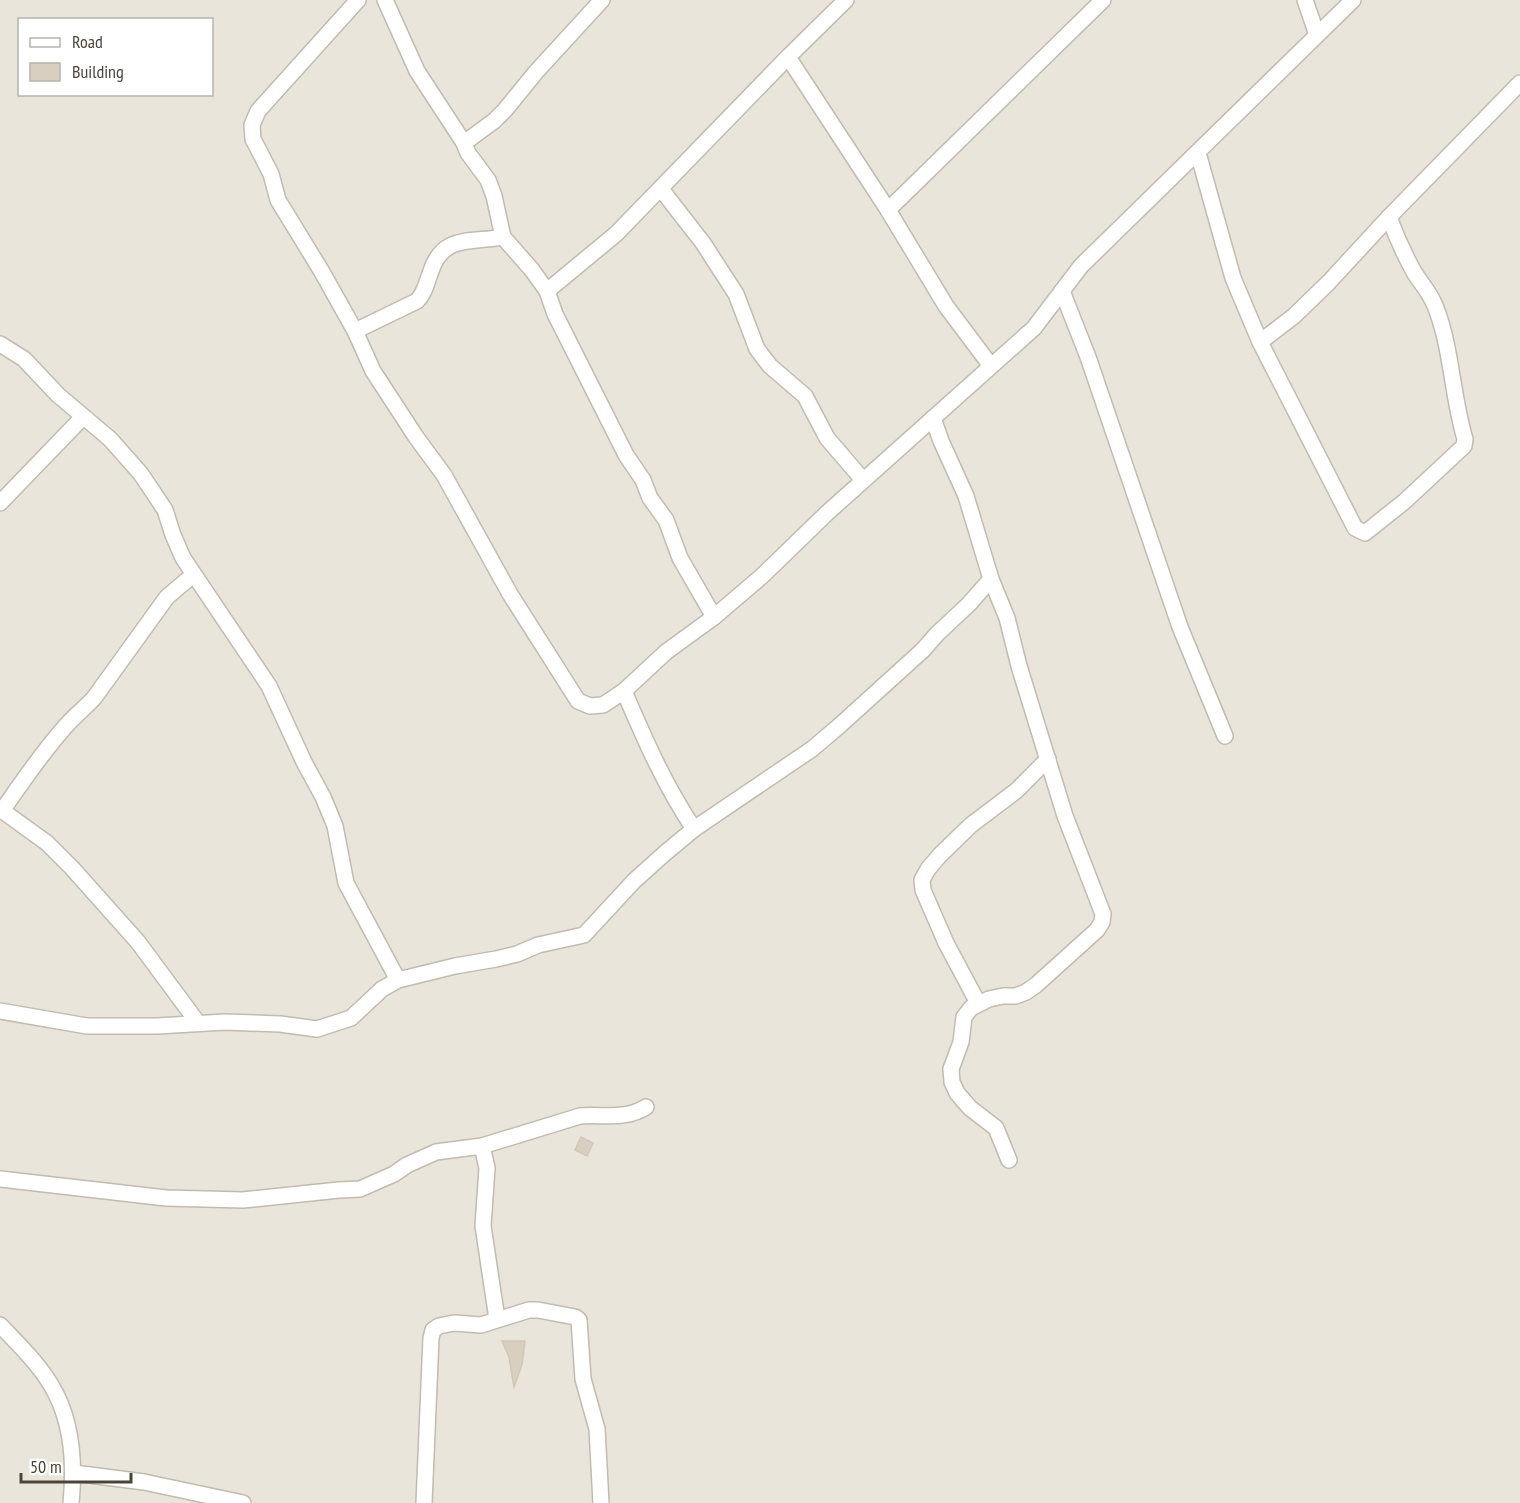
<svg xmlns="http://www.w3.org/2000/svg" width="1520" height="1503" viewBox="0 0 1520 1503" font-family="'PT Sans Narrow',sans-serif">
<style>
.residential{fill:#eae5da;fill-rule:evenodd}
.building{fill:#d8cfc1;stroke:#d3c7b4;stroke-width:1.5}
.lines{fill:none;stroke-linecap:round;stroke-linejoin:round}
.minor-casing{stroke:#c2bbae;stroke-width:18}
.minor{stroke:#fff;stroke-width:15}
</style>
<rect width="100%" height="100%" fill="#f6f3ec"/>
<path class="residential" d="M0,0H1520V1503H0ZM20,20H212V94H20Z"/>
<g class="building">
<path d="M581,1137L593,1143L587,1156L575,1150Z"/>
<path d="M502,1341H525L522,1365L514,1387L509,1357Z"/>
</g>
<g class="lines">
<g class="minor-casing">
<g id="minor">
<path d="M358,0L258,111L252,125L253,139L271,174L278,200L322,272L355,331L373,371L416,437L444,475L510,594L578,701L590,706L603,705L624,691L666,652L714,617L762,576L827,513L1034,328L1081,266L1353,0"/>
<path d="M385,0L417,71L464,143L468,153L488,180L494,196L503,237L532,270L547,291L555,314L626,455L643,480L650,498L666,520L680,558L714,617"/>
<path d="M1305,0L1317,35"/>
<path d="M788,57L888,210L946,306L991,366"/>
<path d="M464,143L494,121L505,110L536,72L602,0"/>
<path d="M1198,153L1233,278L1260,342L1294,316L1329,282L1389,217L1520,83"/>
<path d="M661,189L703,243L736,294L757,349L770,366L805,396L827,438L863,480"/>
<path d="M888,210L1103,0"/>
<path d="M547,291L616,234L788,57L846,0"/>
<path d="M1062,291L1088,357L1180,627L1225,736"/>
<path d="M355,331L417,301C425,293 427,281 431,271C443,234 472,243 503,237"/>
<path d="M1260,342L1355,528L1365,533L1405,501L1464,446L1465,439C1452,396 1452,350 1436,308C1430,292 1422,285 1414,272C1404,254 1396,236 1389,217"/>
<path d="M0,344L24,359L58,395L110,439L141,474L165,510L173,535L183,558L269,686L304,762L323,797L335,826L346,883L398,980"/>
<path d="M933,418L941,441L966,496L991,579L1007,618L1019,666L1065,816L1103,914L1102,922L1097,930L1036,985L1026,992L1016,996H1003L989,999L971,1008L964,1017L961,1042L951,1069L952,1082L957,1093L970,1108L996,1128L1009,1160"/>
<path d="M0,503L83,417"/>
<path d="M624,691C645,740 664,784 694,829"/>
<path d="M0,809L47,843L72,868L138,942L198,1023"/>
<path d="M2,811C22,782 41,754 64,728C73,717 85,708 94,698L167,597L193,575"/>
<path d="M978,1003L946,943L923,890L922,880L928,869L940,855L971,825L1016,791L1048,759"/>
<path d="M0,1011L87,1026H157L225,1022L280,1024L317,1029L351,1018L382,989L398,980L455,966L496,959L517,954L538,945L584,935L634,881L664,854L694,829L812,749L838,727L923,650L937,634L969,604L991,579"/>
<path d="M482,1146L487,1168L483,1226L497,1319"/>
<path d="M0,1179L166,1198L243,1200L339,1190L360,1189L394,1174L407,1165L436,1152L482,1146L580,1116C603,1114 626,1120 646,1107"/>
<path d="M0,1325C18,1344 38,1363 51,1385C73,1421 75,1463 71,1503"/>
<path d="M74,1473L144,1482L243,1503"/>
<path d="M424,1503L431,1338L433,1330L439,1326L454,1323L481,1325L529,1310H538L575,1317L579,1320L583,1379L597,1429L601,1503"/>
</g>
</g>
<use href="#minor" class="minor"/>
</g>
<rect x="18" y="18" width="195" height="78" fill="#ffffff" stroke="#b7b4b0" stroke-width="1.5"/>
<rect x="30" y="38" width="30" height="9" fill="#ffffff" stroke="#b7b4b0" stroke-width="1.5"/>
<text x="72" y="48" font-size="18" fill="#4b4439">Road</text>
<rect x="30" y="63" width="30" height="18" fill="#d8cfc1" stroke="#b7b4b0" stroke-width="1.5"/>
<text x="72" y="78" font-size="18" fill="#4b4439">Building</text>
<path d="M21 1473v9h110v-9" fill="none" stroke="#4b4439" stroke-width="3"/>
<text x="30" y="1473" font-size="18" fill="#4b4439" stroke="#ffffff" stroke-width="4.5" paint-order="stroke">50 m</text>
</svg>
